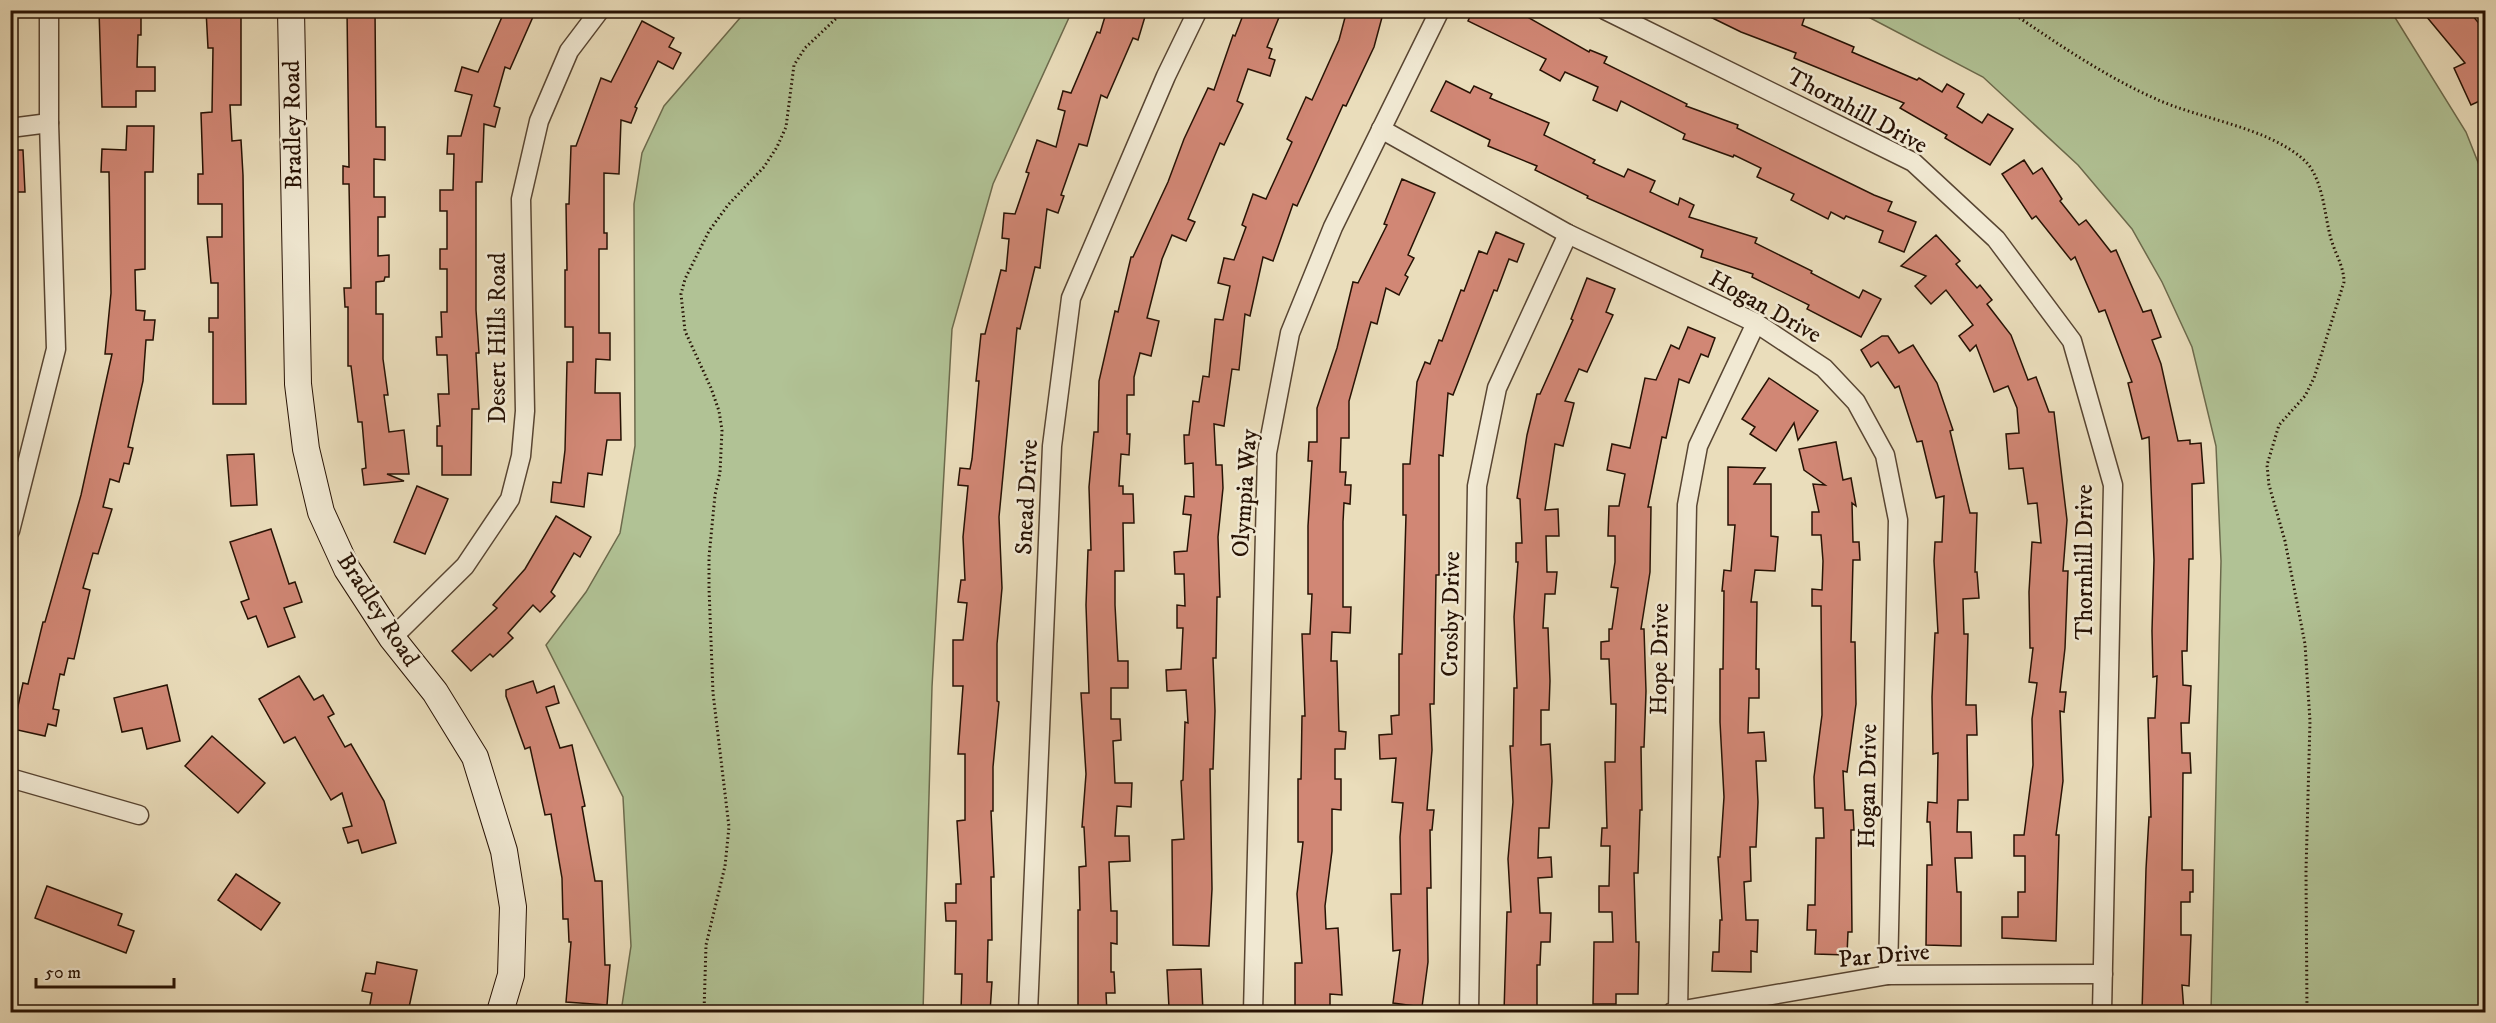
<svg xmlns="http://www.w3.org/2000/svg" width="2496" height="1023" viewBox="0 0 2496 1023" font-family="'IM FELL DW Pica',serif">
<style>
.green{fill:#b1c295;stroke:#6c6a4c;stroke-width:1.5}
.building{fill:#d18775;stroke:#271204;stroke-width:1.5}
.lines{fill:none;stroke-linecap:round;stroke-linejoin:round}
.street-casing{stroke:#584532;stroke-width:21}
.secondary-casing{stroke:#271204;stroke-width:28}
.path{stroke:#271204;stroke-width:3;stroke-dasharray:1.5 3;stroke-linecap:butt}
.street{stroke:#f1e9d3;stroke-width:18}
.secondary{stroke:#f1e9d3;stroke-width:26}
.labels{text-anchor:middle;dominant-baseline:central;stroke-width:5;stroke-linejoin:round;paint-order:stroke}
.street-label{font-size:24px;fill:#271204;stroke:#f1e9d3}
</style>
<rect width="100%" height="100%" fill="#eaddbb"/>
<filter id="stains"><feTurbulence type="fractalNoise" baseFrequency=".00333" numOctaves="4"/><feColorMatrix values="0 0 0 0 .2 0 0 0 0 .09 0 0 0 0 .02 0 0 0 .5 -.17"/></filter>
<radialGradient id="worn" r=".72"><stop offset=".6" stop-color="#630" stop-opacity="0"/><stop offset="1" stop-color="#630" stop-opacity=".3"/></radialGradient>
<g class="green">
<path d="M746,11H1072L993,184L952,329L932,687L923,1012H621L631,946L623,797L546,645L586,592L620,533L635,446L634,204L642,153L664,106Z"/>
<path d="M1857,11H2391L2466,132L2485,180V1012H2211L2221,561L2216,446L2192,347L2162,282L2132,229L2078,165L1983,77Z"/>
</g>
<g class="building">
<path d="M99,10H141V35H138L137,67H155V91H136V107H102Z"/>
<path d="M206,10H241V105H230L232,141L241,140L243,175L246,404H213V332H209V318H218V283H211L207,237H222V204H198V174H203L201,113L212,112L213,48H208Z"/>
<path d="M347,10H375L376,127H385V160L374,159V197H385V217H378V256L389,255V277H385L384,281L376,282V314H383V359L388,395H384L389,432L404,430L409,474H387L404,481L364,485L362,469L366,468L362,422H358L351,366H348V307H345L344,288H351L349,184H343V166L349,167Z"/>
<path d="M505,10H536L510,69L505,67L494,106L500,108L495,127L484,124L482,182H476V310L479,353H476L479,409H472L471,475H442V446H437V426H440L438,394H449L447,355H437L436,337H442L441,312H447V269H440V249H447V211H440V190H453L454,154H447L448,136H461L472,95L455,91L462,67L478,72Z"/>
<path d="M1107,10H1147L1138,40L1133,38L1107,98L1101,95L1087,146L1079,144L1061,195L1064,196L1058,213L1047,209L1040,268L1035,267L1020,329L1017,328L999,517L1002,588L997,644V701L999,702L993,767V811H991L994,877H991L992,940H988L987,982H992L990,1012H961L962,974H955L956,921H946L945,903H956V884H961L957,821L965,820V754H958L963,686H953V640H963L967,603L958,602L961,580H965L963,537L968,486L958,485L960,468L970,469L972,459L979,381H976L981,334H985L1001,270L1006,271L1009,239L1002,238L1004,213L1015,214L1029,173L1026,172L1037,140L1056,147L1065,111L1058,109L1063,91L1071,93L1097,32L1100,33Z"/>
<path d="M1245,10H1282L1267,47L1272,49L1269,58L1275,60L1270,76L1248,69L1237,101L1243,104L1224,145L1220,143L1188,219L1195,222L1186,241L1172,235L1162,259L1147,318L1159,321L1151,356L1140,353L1134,377V395H1127V434H1130L1129,455L1121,454L1119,486H1123V494H1133L1134,523H1123L1124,571H1115V605L1118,661H1128V688H1111V719H1120L1121,740L1113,741L1115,783H1132L1131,807L1117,806L1115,836H1129L1130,861L1109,862L1111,911H1117V944L1111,943V972H1114L1115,993H1106L1107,1012H1078V910H1080L1079,867L1086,866L1084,827H1082L1086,774L1081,693H1089L1086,605L1088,550H1091L1089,487L1094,432H1098L1099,381L1115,311L1118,312L1131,257H1133L1168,182L1184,139L1208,88L1214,90L1233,35L1235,36Z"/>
<path d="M1347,10H1384L1374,47L1346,106L1343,105L1297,206L1293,204L1273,261L1263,257L1250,316L1245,314L1239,370L1232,369L1224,426L1214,424L1216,465H1222L1223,488L1218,537L1220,597H1217L1216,658H1213L1215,711L1213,769H1210L1212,889L1209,946L1173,945L1172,840L1184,839L1181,781L1183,780L1185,722L1188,723L1186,690L1167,691L1166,670L1181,669L1183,628H1177V605L1185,606L1184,574H1175L1174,552L1187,551L1191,515L1183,514L1185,496L1194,497L1193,463L1185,464L1184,435H1189L1193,401L1199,402L1203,376L1209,377L1215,319L1223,320L1230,286L1218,283L1224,258L1234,260L1246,227L1242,225L1253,194L1266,199L1292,142L1287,139L1306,97L1312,100L1339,40Z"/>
<path d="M1473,10H1532L1529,18L1589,52L1590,50L1607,57L1604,63L1687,104L1686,106L1738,125L1737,128L1874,195L1892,202L1888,211L1916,222L1904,252L1879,242L1883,231L1846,216L1844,219L1831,212L1828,219L1791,200L1794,194L1757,177L1761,168L1734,155L1733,157L1683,139L1685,134L1621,101L1617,111L1593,100L1598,87L1565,72L1560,81L1540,70L1546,59L1468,21Z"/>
<path d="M1696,10H1807L1802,25L1854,47L1852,52L1917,80L1919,78L1942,92L1947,84L1964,94L1957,107L1982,123L1988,114L2013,129L1990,165L1945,138L1947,135L1900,108L1904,103L1794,58L1796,53L1741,32Z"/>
<path d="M2421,10H2468L2486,32V98L2471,105L2454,68L2465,63Z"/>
<path d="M642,21L674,38L669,47L681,53L673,69L658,61L635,107L637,108L631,123L621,120L619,174L604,173V233H607V249H599V333H610V360L596,359L595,393H620L621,440H607L602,475L588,473L584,507L551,502L553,482L561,483L565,450L567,362H573V327H565V270H567L566,204H569L571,146H576L601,78L611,82Z"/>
<path d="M1446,81L1470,93L1474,86L1492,94L1490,98L1549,123L1544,135L1595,160L1593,163L1624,177L1628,169L1655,181L1650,192L1678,205L1680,198L1694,205L1689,217L1757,238L1755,243L1812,271L1811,273L1859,298L1863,290L1881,299L1861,337L1807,309L1809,305L1752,277L1753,274L1701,257L1703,250L1587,198L1588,196L1535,170L1537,166L1488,146L1490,140L1431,111Z"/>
<path d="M127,126H154L153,172H145V269L135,270L136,310L145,311L144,320H155L153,340H146L143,381L128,447L133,448L129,464L124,463L119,482L110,479L103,507L112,509L98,554L93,553L83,588L90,590L74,659L68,658L64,675L60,674L53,709L59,710L56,726L48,724L45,736L13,729L23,683L28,684L43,622H45L81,495L112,354H105L111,293L109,172H101L102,149L126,150Z"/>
<path d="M10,150H23L25,192H10Z"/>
<path d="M2024,160L2033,174L2042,168L2062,199L2060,201L2079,225L2086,220L2111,252L2116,250L2143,312L2151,310L2161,337L2152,340L2161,364L2178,441L2190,440V444L2201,443L2204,483L2192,484L2193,559H2189L2187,651H2182L2183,685L2191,686L2189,723H2181L2182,753H2190L2191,773H2183L2182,870H2193V892H2190V902H2181V935H2191L2189,986L2182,985L2184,1012H2142L2146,869L2149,817H2151L2148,718H2155L2157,676L2153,677L2152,631L2154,560L2149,437L2142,439L2128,383L2132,382L2105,310L2099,312L2075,257L2071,260L2036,216L2032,219L2002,174Z"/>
<path d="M1402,179L1435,193L1408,255L1414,258L1405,275L1408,277L1399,295L1386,288L1377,324L1371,322L1349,401V438H1341L1340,472H1346L1345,485H1351L1350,504L1344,503L1343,522V607H1351L1350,633L1332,632L1331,661H1337L1339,731L1346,732L1345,749H1335V779H1341V810L1332,809V851L1325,906L1326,929L1338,928L1342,995L1330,994V1012H1295V963H1302L1297,894L1303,842H1298V779H1301L1302,716H1305L1302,634H1310L1312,594H1308V526L1312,461H1308L1309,442H1317V408L1337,348L1353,282L1358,283L1387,225L1384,224Z"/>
<path d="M1496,232L1524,244L1517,262L1509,259L1497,291L1494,290L1453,395L1448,393L1443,456L1439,455V575H1436L1434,704H1430L1432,750L1427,810H1434L1432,830H1430L1431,888H1427L1428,962L1422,1007L1393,1003L1400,950L1393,951L1391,894H1401L1400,837L1403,803L1392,802L1396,758L1380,759L1379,735L1392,734L1391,716L1399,715V654H1402L1404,585L1406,515H1403V464H1410L1417,382L1425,362L1430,364L1439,340L1442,341L1461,290L1464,291L1479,251L1487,254Z"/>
<path d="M1936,235L1960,261L1956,264L1977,288L1980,285L1992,300L1987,304L2011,335L2028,380L2036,377L2049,412H2054L2067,520L2063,571H2068L2065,648L2060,692H2066L2064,712L2060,711L2063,781L2056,835H2059L2056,941L2002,938V917H2018V892H2025V856H2014V835H2024L2033,765L2032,719L2037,683L2029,682L2033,648H2030L2029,592L2032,542L2041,543L2037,503L2028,504L2023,468L2009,469L2006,434L2019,433L2017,408L2008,386L1994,392L1976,345L1970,351L1959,336L1973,325L1946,290L1931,304L1915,286L1926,276L1901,266Z"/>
<path d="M1587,278L1615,289L1606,312L1613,315L1587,372L1579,369L1565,401L1574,403L1563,446L1555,444L1545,510L1558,509L1559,536H1546L1547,572H1557L1555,594H1545L1543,628H1548L1550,681L1549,710H1541V745L1550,744L1552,781L1549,828H1539L1538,858L1551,857L1552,877L1538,878L1540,913H1551L1550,942H1541L1540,965H1537V1012H1504L1507,912H1511L1508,859L1513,802L1510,746H1513L1514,688H1517L1514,617L1518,562H1516V543H1522L1520,499L1517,498L1527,435L1537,394H1540L1573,320L1571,319Z"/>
<path d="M1688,327L1715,338L1708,357L1701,354L1689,383L1679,379L1666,438L1662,437L1648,507H1651L1650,572L1641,629H1644L1646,691L1644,747H1641L1642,810H1640L1638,873H1634L1636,942H1639L1638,994H1616V1004H1593L1594,942H1613L1612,912H1599V886H1609L1610,846H1601L1602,828H1607L1605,762H1615L1616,704H1611L1609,659H1601V642L1609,641V629H1612L1618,588L1611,587L1615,562V536H1608L1609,506H1619L1625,474L1607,470L1612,444L1630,448L1645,378L1656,380L1671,345L1679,349Z"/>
<path d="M1882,336H1888L1899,353L1913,345L1937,383L1953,430L1950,431L1970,513H1977L1975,572H1977L1979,598L1963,599L1964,634H1968L1966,705H1976L1977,735H1967L1968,800H1958L1957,832H1971L1972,858H1955L1957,892H1961V946L1926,945L1927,865H1932L1930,822H1927L1928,802L1937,803L1938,753L1933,754L1932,697L1935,633H1938L1934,561L1935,542H1942L1944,496L1936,498L1922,441L1917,442L1899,386L1895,388L1878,362L1871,367L1861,350Z"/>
<path d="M1769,378L1818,411L1798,440L1794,423L1776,451L1750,434L1755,427L1742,419Z"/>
<path d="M1836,442L1843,480L1851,478L1856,506L1852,503L1853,542H1859L1860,560H1853L1851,642H1855L1856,704L1847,772L1843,771L1845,810H1853L1854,830H1851L1852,932H1848L1847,955L1815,954L1816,930H1807L1808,905H1815L1816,838H1824L1823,808H1815L1814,777L1822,715L1821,606H1812V589L1822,590L1823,561L1821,535H1812V512H1819L1813,484L1825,485L1804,470L1799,449Z"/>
<path d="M254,454L257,505L231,506L227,455Z"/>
<path d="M1728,467L1765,468L1754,484H1771V536L1778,537L1775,571L1755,570L1751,602H1757L1756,669H1759V698H1749L1748,733L1764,732L1766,761H1756L1758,802L1756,847H1750L1751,881L1744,882L1746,920H1758L1757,952L1751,951V972L1712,971L1713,952H1719L1720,920H1722L1718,857H1720L1724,797L1720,722V669H1723L1724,591H1722L1724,570L1731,571L1735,525H1728Z"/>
<path d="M417,486L448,499L425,554L394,542Z"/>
<path d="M556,516L591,537L580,557L574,553L551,592L555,596L540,612L533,605L508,633L513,638L493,657L490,654L471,671L452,651L497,608L493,605L525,569Z"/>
<path d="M271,529L289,584L295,582L302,602L284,608L295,637L268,647L256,616L248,619L241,602L249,599L230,542Z"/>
<path d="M299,676L314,700L323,695L334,714L328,717L345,747L351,744L384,801L396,843L362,853L358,840L348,843L343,828L352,826L342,793L331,800L295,737L284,743L259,699Z"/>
<path d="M533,681L537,693L554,686L559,703L546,707L560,748L572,745L585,806L582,807L595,881H602L605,965H610L607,1005L566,1002L571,942H569L568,919H563L562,878L551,814L545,815L530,747L525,749L506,696V690Z"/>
<path d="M167,685L180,741L147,749L142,728L122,732L114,698Z"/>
<path d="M212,736L265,783L238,813L185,766Z"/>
<path d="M236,874L280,903L261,930L218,900Z"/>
<path d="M47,886L122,914L118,925L134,931L126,953L35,918Z"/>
<path d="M377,962L417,970L408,1012L369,1010L372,993L362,991L366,973L375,974Z"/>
<path d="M1201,969L1203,1012H1179V1007L1169,1008L1167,970Z"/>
</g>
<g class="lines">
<g class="street-casing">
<g id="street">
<path d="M1605,10L1913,162L1996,239L2072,341L2113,485L2102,1012"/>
<path d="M10,128L49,123"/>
<path d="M1381,129L1568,234L1756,323L1824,368L1856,402L1885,455L1898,520L1888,975"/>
<path d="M10,531L56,349L49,123V10"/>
<path d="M392,638L465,566L510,499L521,456L525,411L521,199L539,121L569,51L600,10"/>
<path d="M10,778L139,815"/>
<path d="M1678,1011L1687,505L1698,446L1756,323"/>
<path d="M1028,1012L1052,446L1071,298L1166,76L1198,10"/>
<path d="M1253,1012L1267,453L1290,333L1333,227L1440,10"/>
<path d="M1469,1012L1477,486L1497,388L1568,234"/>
<path d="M1672,1012L1888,975L2103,974"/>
</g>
</g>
<g class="secondary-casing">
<path id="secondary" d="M291,10L298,384L306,449L321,512L347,569L392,638L435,692L475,757L504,851L513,907L511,975L500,1012"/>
</g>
<g class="path">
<path d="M2008,10C2055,42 2104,76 2156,99C2200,119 2266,127 2303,159C2311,166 2316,176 2319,186C2325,203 2326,221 2331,239C2335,253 2344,267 2344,282L2314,378L2305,396L2279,425L2267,465L2269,485L2285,541L2305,644L2310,721L2306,871L2307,1012"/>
<path d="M704,1012L706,945L725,866L729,827L713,693L709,588V557L715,495L720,472L722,430L719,411L711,388L685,331L681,294L685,279L709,231L728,205L764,167L777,147L786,127L794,65L805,48L845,10"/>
</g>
<use href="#street" class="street"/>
<use href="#secondary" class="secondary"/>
</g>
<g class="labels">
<g class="street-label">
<text transform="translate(1857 111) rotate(28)">Thornhill Drive</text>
<text transform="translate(293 125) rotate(-91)">Bradley Road</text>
<text transform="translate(1765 307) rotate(29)">Hogan Drive</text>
<text transform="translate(498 338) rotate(-90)">Desert Hills Road</text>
<text transform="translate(1245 493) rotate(-86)">Olympia Way</text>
<text transform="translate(1027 497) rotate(-87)">Snead Drive</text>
<text transform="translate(2085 562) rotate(-90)">Thornhill Drive</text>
<text transform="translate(378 610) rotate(57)">Bradley Road</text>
<text transform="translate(1451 614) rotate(-89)">Crosby Drive</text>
<text transform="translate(1660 659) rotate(-89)">Hope Drive</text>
<text transform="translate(1868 786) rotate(-89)">Hogan Drive</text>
<text transform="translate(1884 956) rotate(-5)">Par Drive</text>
</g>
</g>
<rect width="2496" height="1023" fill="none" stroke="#eaddbb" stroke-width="36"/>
<rect x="12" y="12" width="2472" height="999" fill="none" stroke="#271204" stroke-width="3"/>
<rect x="18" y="18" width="2460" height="987" fill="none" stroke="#271204" stroke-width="1.5"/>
<path d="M36 978v9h138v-9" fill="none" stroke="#271204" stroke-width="3"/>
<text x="45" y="978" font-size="18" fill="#271204" stroke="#f1e9d3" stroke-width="4.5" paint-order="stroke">50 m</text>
<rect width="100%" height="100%" filter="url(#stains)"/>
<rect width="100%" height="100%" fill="url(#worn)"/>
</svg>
